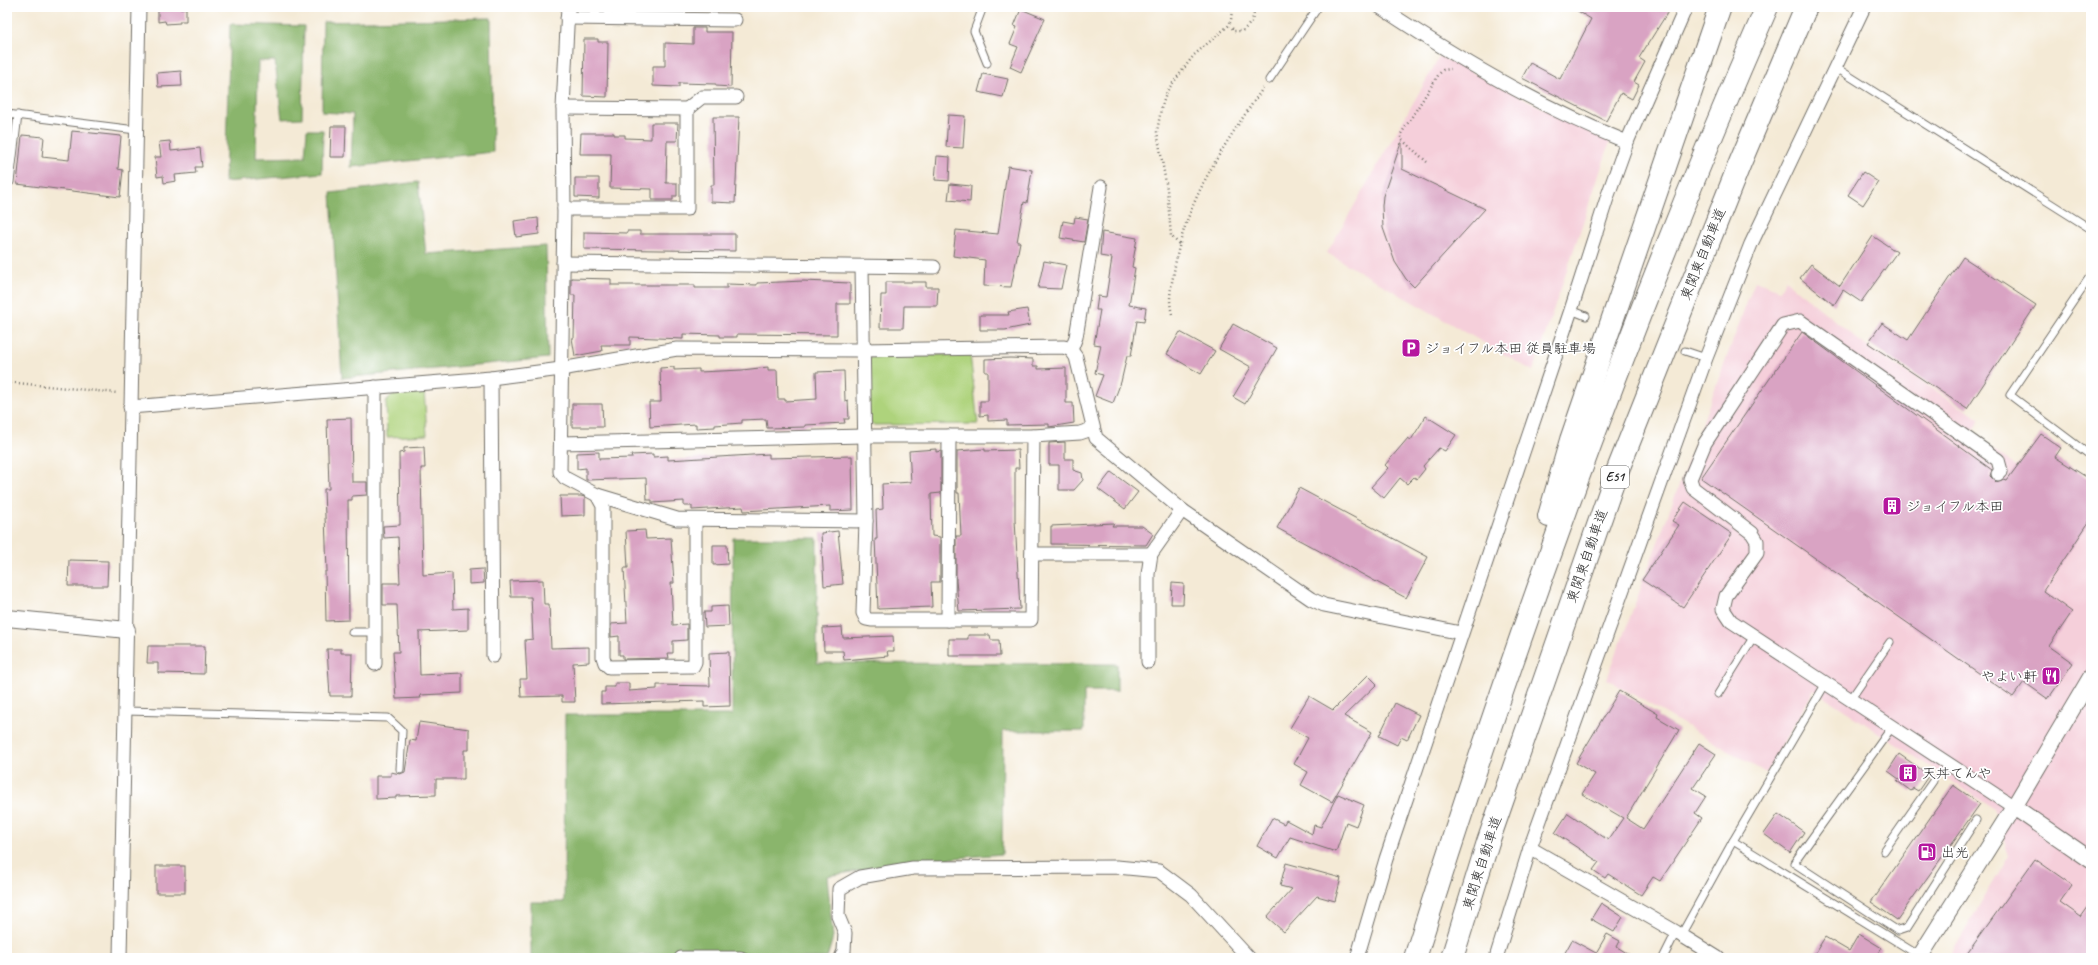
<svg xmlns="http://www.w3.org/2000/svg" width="2098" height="965" viewBox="0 0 2098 965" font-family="Caveat,'Klee One',sans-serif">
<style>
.built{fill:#f5cfda}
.green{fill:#aed37c;stroke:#6c7f54}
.forest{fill:#8ab56c;stroke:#5a704c}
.building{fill:#d9a3c3}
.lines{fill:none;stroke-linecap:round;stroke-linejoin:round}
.service-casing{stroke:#716e67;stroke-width:9}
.minor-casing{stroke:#716e67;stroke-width:15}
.tertiary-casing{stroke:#716e67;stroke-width:18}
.motorway-casing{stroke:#716e67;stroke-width:24}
.path{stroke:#716e67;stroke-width:2.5;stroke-dasharray:1 3;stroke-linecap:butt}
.service{stroke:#fff;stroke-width:7}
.minor{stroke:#fff;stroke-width:13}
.tertiary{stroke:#fff;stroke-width:16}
.motorway{stroke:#fff;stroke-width:22}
.labels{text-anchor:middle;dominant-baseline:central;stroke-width:3.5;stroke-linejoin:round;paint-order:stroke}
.shield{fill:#fff;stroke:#6b6b6b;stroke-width:1}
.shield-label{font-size:13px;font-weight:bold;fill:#2b2b2b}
.street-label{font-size:14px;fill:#2b2b2b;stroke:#fff}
.poi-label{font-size:14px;fill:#2b2b2b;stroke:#fff;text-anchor:start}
</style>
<rect width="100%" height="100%" fill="#fff"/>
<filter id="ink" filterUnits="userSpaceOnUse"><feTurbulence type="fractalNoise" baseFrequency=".025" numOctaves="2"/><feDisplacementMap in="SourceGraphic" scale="8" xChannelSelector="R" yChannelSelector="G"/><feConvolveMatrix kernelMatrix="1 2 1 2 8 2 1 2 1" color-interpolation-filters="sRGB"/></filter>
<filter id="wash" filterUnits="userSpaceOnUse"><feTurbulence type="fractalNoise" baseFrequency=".012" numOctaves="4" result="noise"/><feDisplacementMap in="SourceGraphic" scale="16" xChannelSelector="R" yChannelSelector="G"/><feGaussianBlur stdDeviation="0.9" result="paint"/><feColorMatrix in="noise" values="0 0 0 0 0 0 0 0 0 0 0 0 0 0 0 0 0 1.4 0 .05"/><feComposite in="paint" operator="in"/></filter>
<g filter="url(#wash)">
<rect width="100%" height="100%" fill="#f4ead6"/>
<g class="built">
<path d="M1440,56L1610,142L1533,371L1327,253Z"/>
<path d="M1785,280L1866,346L1980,419L1972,431L2091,529V958H1953L1950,956L2009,856L1994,809L1814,690L1766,773L1607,679L1755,281L1780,290Z"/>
</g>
<g class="green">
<path d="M970,354L978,424L874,425L869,421L867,357Z"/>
<path d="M424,390L427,435L387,437L386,402L395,392Z"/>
</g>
<g class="forest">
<path d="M491,18L493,152L351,167L353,114L322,112L323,22Z"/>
<path d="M230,24L304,26L302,118L282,119L275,61H258L256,158L305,157L307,130H323L322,173L225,182Z"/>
<path d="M418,182L426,254L546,246L548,358L342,378L331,193Z"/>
<path d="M733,538H817V663L1117,664V691H1084V731H1003L1002,854L920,861L827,876L833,937L827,958H758L753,953L531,957V902H564L565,715H732Z"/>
</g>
<g id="blocks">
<g class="building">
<path d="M1571,7H1671L1639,58L1645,62L1634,82L1639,85L1632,99L1621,93L1606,121L1522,78L1530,63L1560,79L1591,19Z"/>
<path d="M186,8V21H180V23L166,24L165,21L158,22V9Z"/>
<path d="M1021,9L1045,19L1021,72L1010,67L1018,47L1010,44L1017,27L1014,26Z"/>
<path d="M693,28H705V32H732L731,87L716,86V84L679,83V87L653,86V66H665V43L693,44Z"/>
<path d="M584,39H598V42H608L607,97L583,96Z"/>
<path d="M181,71L182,86L158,87L157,73Z"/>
<path d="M983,74L1008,79L1003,97L978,92Z"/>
<path d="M948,115L965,116L963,148L946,147Z"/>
<path d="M713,117H739L735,203L711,202V185H714Z"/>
<path d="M651,123H678L677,141H667L666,183H677V196H673V200H652V189L610,188L611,154H580L581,133H614V135H625V138L651,139Z"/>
<path d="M331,126H346L345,157H330Z"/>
<path d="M72,131L121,136L118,169L123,170L120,197L17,184L22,135L44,137L42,157L69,160Z"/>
<path d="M170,141L171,151L200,148L202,167H195L196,173L175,175L176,181L164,183L163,176L157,177L155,157H161L159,142Z"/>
<path d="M1401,143H1402V169L1485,209L1414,287L1406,279L1395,262L1383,228L1382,206L1383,196Z"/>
<path d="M937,156L950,157L949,181L935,180Z"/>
<path d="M1008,166L1032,170L1027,203L1024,202L1017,242H1020L1011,287L984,286L985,260L953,256L956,230L998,234Z"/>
<path d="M1863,172L1878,182L1863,205L1848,195Z"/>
<path d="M575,178H599V198L575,197Z"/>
<path d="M950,184L971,186L970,202L948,200Z"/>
<path d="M1075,217L1088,219L1084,242L1060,238L1063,221L1074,223Z"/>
<path d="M538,218L539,234L516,237L514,221Z"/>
<path d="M627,231H640V234H735V251L584,249V232L627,233Z"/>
<path d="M1102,232L1137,238L1132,267L1135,268L1129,305L1146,308L1144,322L1137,321L1131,356H1127L1121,382L1113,403L1095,396L1103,375L1095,373L1101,345L1094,344L1100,310H1096L1098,296L1106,297L1112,258L1100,256Z"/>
<path d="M1873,236L1897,252L1861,302L1843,290L1834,305L1800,278L1811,264L1840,286Z"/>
<path d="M1963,257L2036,305L1967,409L1868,343L1882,323L1908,340Z"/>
<path d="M1044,261L1066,265L1061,289L1038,288Z"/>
<path d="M571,278L611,279V285H695V288H727V284L757,285V283L804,281L850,283V304H837V335L737,334V337H720V335L683,334V339L630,337V345H601L602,351L575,356L572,338H574L575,295H571Z"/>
<path d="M886,282H926V287H938L937,306H904L903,328H880L881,295H886Z"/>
<path d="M1027,309L1030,325L1005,330H980V315H1009L1008,312Z"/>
<path d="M1233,324L1277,348L1245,404L1233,397L1251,367L1219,349Z"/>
<path d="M1180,332L1215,351L1201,374L1167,354Z"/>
<path d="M1802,332L1992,470L1990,476L1996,482L2004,479L2007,480L2041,434L2061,448L2055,457L2091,480V519L2043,591L2072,612L2049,646L2073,663L2048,699L2024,682L2013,697L1701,478Z"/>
<path d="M1010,358L1033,359V366H1038V369L1066,368V403H1073L1074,423L1049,427V424L1007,425V420L988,421V415L980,416V401H988V372H985V359Z"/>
<path d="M674,367V370L699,369V372L742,370L768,367V370H777L778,399H785V401L817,399L816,372L844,371L845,401L848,400L849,419H844L845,423L805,425V427L767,428L766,419L742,420V423L715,425V427L696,428V424L650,427L649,402H661L660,368Z"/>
<path d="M572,404H602L603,427H572Z"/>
<path d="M1426,416L1456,435L1445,451L1439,448L1423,466L1425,469L1417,479L1414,477L1407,484L1400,478L1384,498L1371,487L1388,468L1385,465L1408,438L1411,440Z"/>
<path d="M351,418L352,482H367V495L352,496V500H348L349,620L326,621L325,571H327L324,489H329L327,419Z"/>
<path d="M1065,442V459H1073V470L1082,473L1083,480L1074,490H1059V465H1049V443Z"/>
<path d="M424,447L425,468H421L423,575L452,573L453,609L468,608V630L419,632L420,675L462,673V693L420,695L421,698L396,699L393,652H399L397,605H383V583H400L398,537L384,538L383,526L400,525L399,453L404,452V448Z"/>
<path d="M936,449V452L941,451V493L931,494L932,536L940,537V582H931L932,607L878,609L875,539H877L876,510L883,509L882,484L911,482L909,451Z"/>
<path d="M985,449V451L1018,450L1019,468H1015V520L1020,609L959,611L956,581V536H961L959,493H957V451Z"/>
<path d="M599,452V459L632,458L631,455L653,454V457L668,456V460L769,454V458L852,456L853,510L830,511V506L744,511L743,507L692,510V506H684V501L652,503V500H647L646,478L586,480V468L577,469V453Z"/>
<path d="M1111,472L1138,492L1125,509L1098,489Z"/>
<path d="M1299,488L1428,557L1406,598L1277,528Z"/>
<path d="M560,496H581L585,497V515L561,516Z"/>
<path d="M1685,502L1732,534L1683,607L1642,580L1679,525L1672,521Z"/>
<path d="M1114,523L1112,526H1142L1153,534L1146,545L1051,544V526Z"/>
<path d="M645,530L646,539L671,538L674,583H671L673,625L687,624V640L673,641V653H668L669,658L623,659V655H619V636L611,637V624L627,623L624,568H628L626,531Z"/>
<path d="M838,531L843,584L824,586L821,533Z"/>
<path d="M713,545H727L728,564L713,565Z"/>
<path d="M69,560L108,561L107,586H68Z"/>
<path d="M483,569L484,583L469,584V570Z"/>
<path d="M543,580L544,604H549L551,648L589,647V662L573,663L575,702H562V696L521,697L520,679H527L525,640L533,639L531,597H511L510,581Z"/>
<path d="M1172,583L1184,584L1183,604H1171Z"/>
<path d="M728,606L729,626L705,627L704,612H711V607Z"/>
<path d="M842,627L843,638L893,636L894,651H887L888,656L844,660L843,651H824L823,628Z"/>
<path d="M968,635H990L991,640H999L1000,656H949V639H968Z"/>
<path d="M148,646H205L204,674L158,673V663H147Z"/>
<path d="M327,649H341V653H352L351,696H330Z"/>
<path d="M729,652L730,706L704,707V701L601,704V692H605V687H615V683H629V691L657,689V685L710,686L709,653Z"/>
<path d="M1368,675L1377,684L1344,716L1372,732L1332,802L1301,785L1308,772L1294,764L1308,738L1290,728L1309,696L1333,710Z"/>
<path d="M1619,691L1658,714L1657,717L1679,730L1626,818L1643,829L1699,743L1716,754L1693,788L1706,796L1695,813L1702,818L1660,881L1653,877L1641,895L1608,874L1605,878L1593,870L1599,862L1555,833L1568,813L1608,840L1623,818L1582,794L1595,774L1576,763Z"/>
<path d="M1395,703L1419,715L1407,740L1401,737L1397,745L1379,736Z"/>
<path d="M419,722L469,729V750H464V779H436V795L396,796V798L376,799V776H391V772L400,774L405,772L410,740L416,741Z"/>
<path d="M1899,754L1929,775L1918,791L1913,788L1911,791L1897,781L1899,779L1888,771Z"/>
<path d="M1953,785L1980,804L1897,920L1871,902Z"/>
<path d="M1338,794L1364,805L1356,826L1346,822L1336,852L1290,837L1278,858L1257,846L1272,818L1284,824L1286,820L1312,834L1314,825L1321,827Z"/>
<path d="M1778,814L1804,832L1790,853L1764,834Z"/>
<path d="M2035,859L2072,885L2060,902L2081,917L2091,903V958H1964Z"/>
<path d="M1286,863L1341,878L1335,901L1317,896L1284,932L1267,917L1292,889L1280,886Z"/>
<rect x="156" y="866" width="29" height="27"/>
<path d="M1601,903L1623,917L1614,932L1591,919Z"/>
<path d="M1607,934L1620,941L1617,947L1635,958H1562L1572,940L1596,953Z"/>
<path d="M1859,934L1882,948L1876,958H1812L1825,937L1849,951Z"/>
</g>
</g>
</g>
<g filter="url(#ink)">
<use href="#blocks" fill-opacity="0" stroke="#716e67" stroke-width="1"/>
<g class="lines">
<g class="service-casing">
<g id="service">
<path d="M983,7L974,31L987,63"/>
<path d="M1835,67L2091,229"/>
<path d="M1269,80L1318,7"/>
<path d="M7,114L136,130"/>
<path d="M10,182L18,115"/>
<path d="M2091,275L2010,395L2091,456"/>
<path d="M1571,310L1586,316"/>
<path d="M1685,351L1706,358"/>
<path d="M352,632H375"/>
<path d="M1718,694L1754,636"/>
<path d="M1850,700L1890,642"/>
<path d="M126,711L388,718L402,731L400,769"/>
<path d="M1892,727L1794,863L1898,931L1907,928L1976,820"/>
<path d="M1733,841L1920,956"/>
<path d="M1884,851L1933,781"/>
<path d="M1681,935L1733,841L1826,683"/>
<path d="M1663,958L1676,932"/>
</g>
</g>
<g class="minor-casing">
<g id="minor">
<path d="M568,7L563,108L564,209L560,472L565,478L597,495L677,519L866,521"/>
<path d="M1380,7C1458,59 1540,107 1627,142"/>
<path d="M567,18L735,20"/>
<path d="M563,108L687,109V209H564"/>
<path d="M687,109L702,97H736"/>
<path d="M563,263L934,267"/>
<path d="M862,267L866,521L863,613L866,619L871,620H1031L1033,436"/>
<path d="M1071,350L1076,337L1101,187"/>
<path d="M491,378L493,656"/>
<path d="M130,407L491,378L561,369L677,349L862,350L1064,347L1071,350L1076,357L1096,438L1182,510L1311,599L1324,605L1461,633"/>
<path d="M561,443L864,436H1033L1080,433L1092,429"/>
<path d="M1998,474L2001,471L1998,460L1800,321L1783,325L1705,443L1690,479L1693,488L1752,533L1757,541V553L1726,596L1723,609L1731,621L2014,807"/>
<path d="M597,495L603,506V657L605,663L609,667L693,666L695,662V521"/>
<path d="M1032,554H1151"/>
<path d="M948,620L949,436"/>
<path d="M1148,662V574L1151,554L1182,510"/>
<path d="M375,664V387"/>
<path d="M1530,848L1676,932L1718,958"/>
<path d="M120,958L139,7"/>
<path d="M681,958H741"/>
<path d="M841,958L844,951L845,933L838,916L839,889L860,877L913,868L1117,867L1159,871L1191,895L1249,958"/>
<path d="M1357,958L1386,859L1571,310L1608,195L1627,142L1686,7"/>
<path d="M1496,958L1530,848L1706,358L1751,244L1864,7"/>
</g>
</g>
<g class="tertiary-casing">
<g id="tertiary">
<path d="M7,618L127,630"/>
<path d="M2014,807L2091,860"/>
<path d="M1919,958L2014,807L2091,677"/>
</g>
</g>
<g class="motorway-casing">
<g id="motorway">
<path d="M1549,516L1571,440L1720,7"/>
<path d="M1415,958C1516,635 1631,317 1767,7"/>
<path d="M1452,958L1488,842L1615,477L1740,163L1806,7"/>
</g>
</g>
<g class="path">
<path d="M1232,28L1234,31H1242C1250,25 1255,18 1254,7"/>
<path d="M1427,162L1401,139V134L1439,74L1443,70L1451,69"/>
<path d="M1179,244L1171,236L1167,189L1157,132L1161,109L1167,91L1194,55L1228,26L1231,21L1232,7"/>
<path d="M1172,314C1168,299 1171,287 1174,272C1184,202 1224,145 1263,88"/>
<path d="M7,382L117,393"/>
</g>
<use href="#service" class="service"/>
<use href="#minor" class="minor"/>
<use href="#tertiary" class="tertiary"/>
<use href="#motorway" class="motorway"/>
</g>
</g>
<defs>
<g id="parking-square" transform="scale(1)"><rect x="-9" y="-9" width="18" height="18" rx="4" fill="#b5179e" stroke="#fff"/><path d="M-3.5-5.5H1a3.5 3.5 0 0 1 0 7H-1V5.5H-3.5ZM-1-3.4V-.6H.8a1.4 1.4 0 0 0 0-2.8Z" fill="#fff"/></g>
<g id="building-square" transform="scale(1)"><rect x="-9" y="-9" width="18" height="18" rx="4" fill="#b5179e" stroke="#fff"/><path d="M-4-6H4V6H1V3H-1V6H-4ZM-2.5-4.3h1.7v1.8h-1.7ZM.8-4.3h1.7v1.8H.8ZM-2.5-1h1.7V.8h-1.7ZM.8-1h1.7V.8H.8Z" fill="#fff"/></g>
<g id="restaurant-square" transform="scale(1)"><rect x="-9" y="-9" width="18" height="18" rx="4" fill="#b5179e" stroke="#fff"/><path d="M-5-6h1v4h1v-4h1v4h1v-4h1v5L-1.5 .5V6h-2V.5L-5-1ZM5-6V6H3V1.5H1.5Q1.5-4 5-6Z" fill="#fff"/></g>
<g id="fuel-square" transform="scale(1)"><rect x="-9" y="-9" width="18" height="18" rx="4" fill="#b5179e" stroke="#fff"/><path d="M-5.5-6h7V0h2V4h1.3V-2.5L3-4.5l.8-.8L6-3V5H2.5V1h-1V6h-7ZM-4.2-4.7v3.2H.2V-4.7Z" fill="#fff"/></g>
</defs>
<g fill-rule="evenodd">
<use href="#parking-square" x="1411" y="348"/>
<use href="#building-square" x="1892" y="506"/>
<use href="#restaurant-square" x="2051" y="676"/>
<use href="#building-square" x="1908" y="773"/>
<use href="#fuel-square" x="1927" y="852"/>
</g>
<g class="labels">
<rect class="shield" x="1601" y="466" width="28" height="22" rx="3"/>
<g class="shield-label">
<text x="1615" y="477">E51</text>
</g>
<g class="street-label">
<text transform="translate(1703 254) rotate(-68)">東関東自動車道</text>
<text transform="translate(1587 556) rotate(-71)">東関東自動車道</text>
<text transform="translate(1482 863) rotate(-72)">東関東自動車道</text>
</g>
<g class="poi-label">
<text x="1425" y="348">ジョイフル本田 従員駐車場</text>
<text x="1906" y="506">ジョイフル本田</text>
<text x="2037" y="676" text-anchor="end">やよい軒</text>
<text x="1922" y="773">天丼てんや</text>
<text x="1941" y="852">出光</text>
</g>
</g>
<rect width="2098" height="965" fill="none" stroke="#fff" stroke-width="24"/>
</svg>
